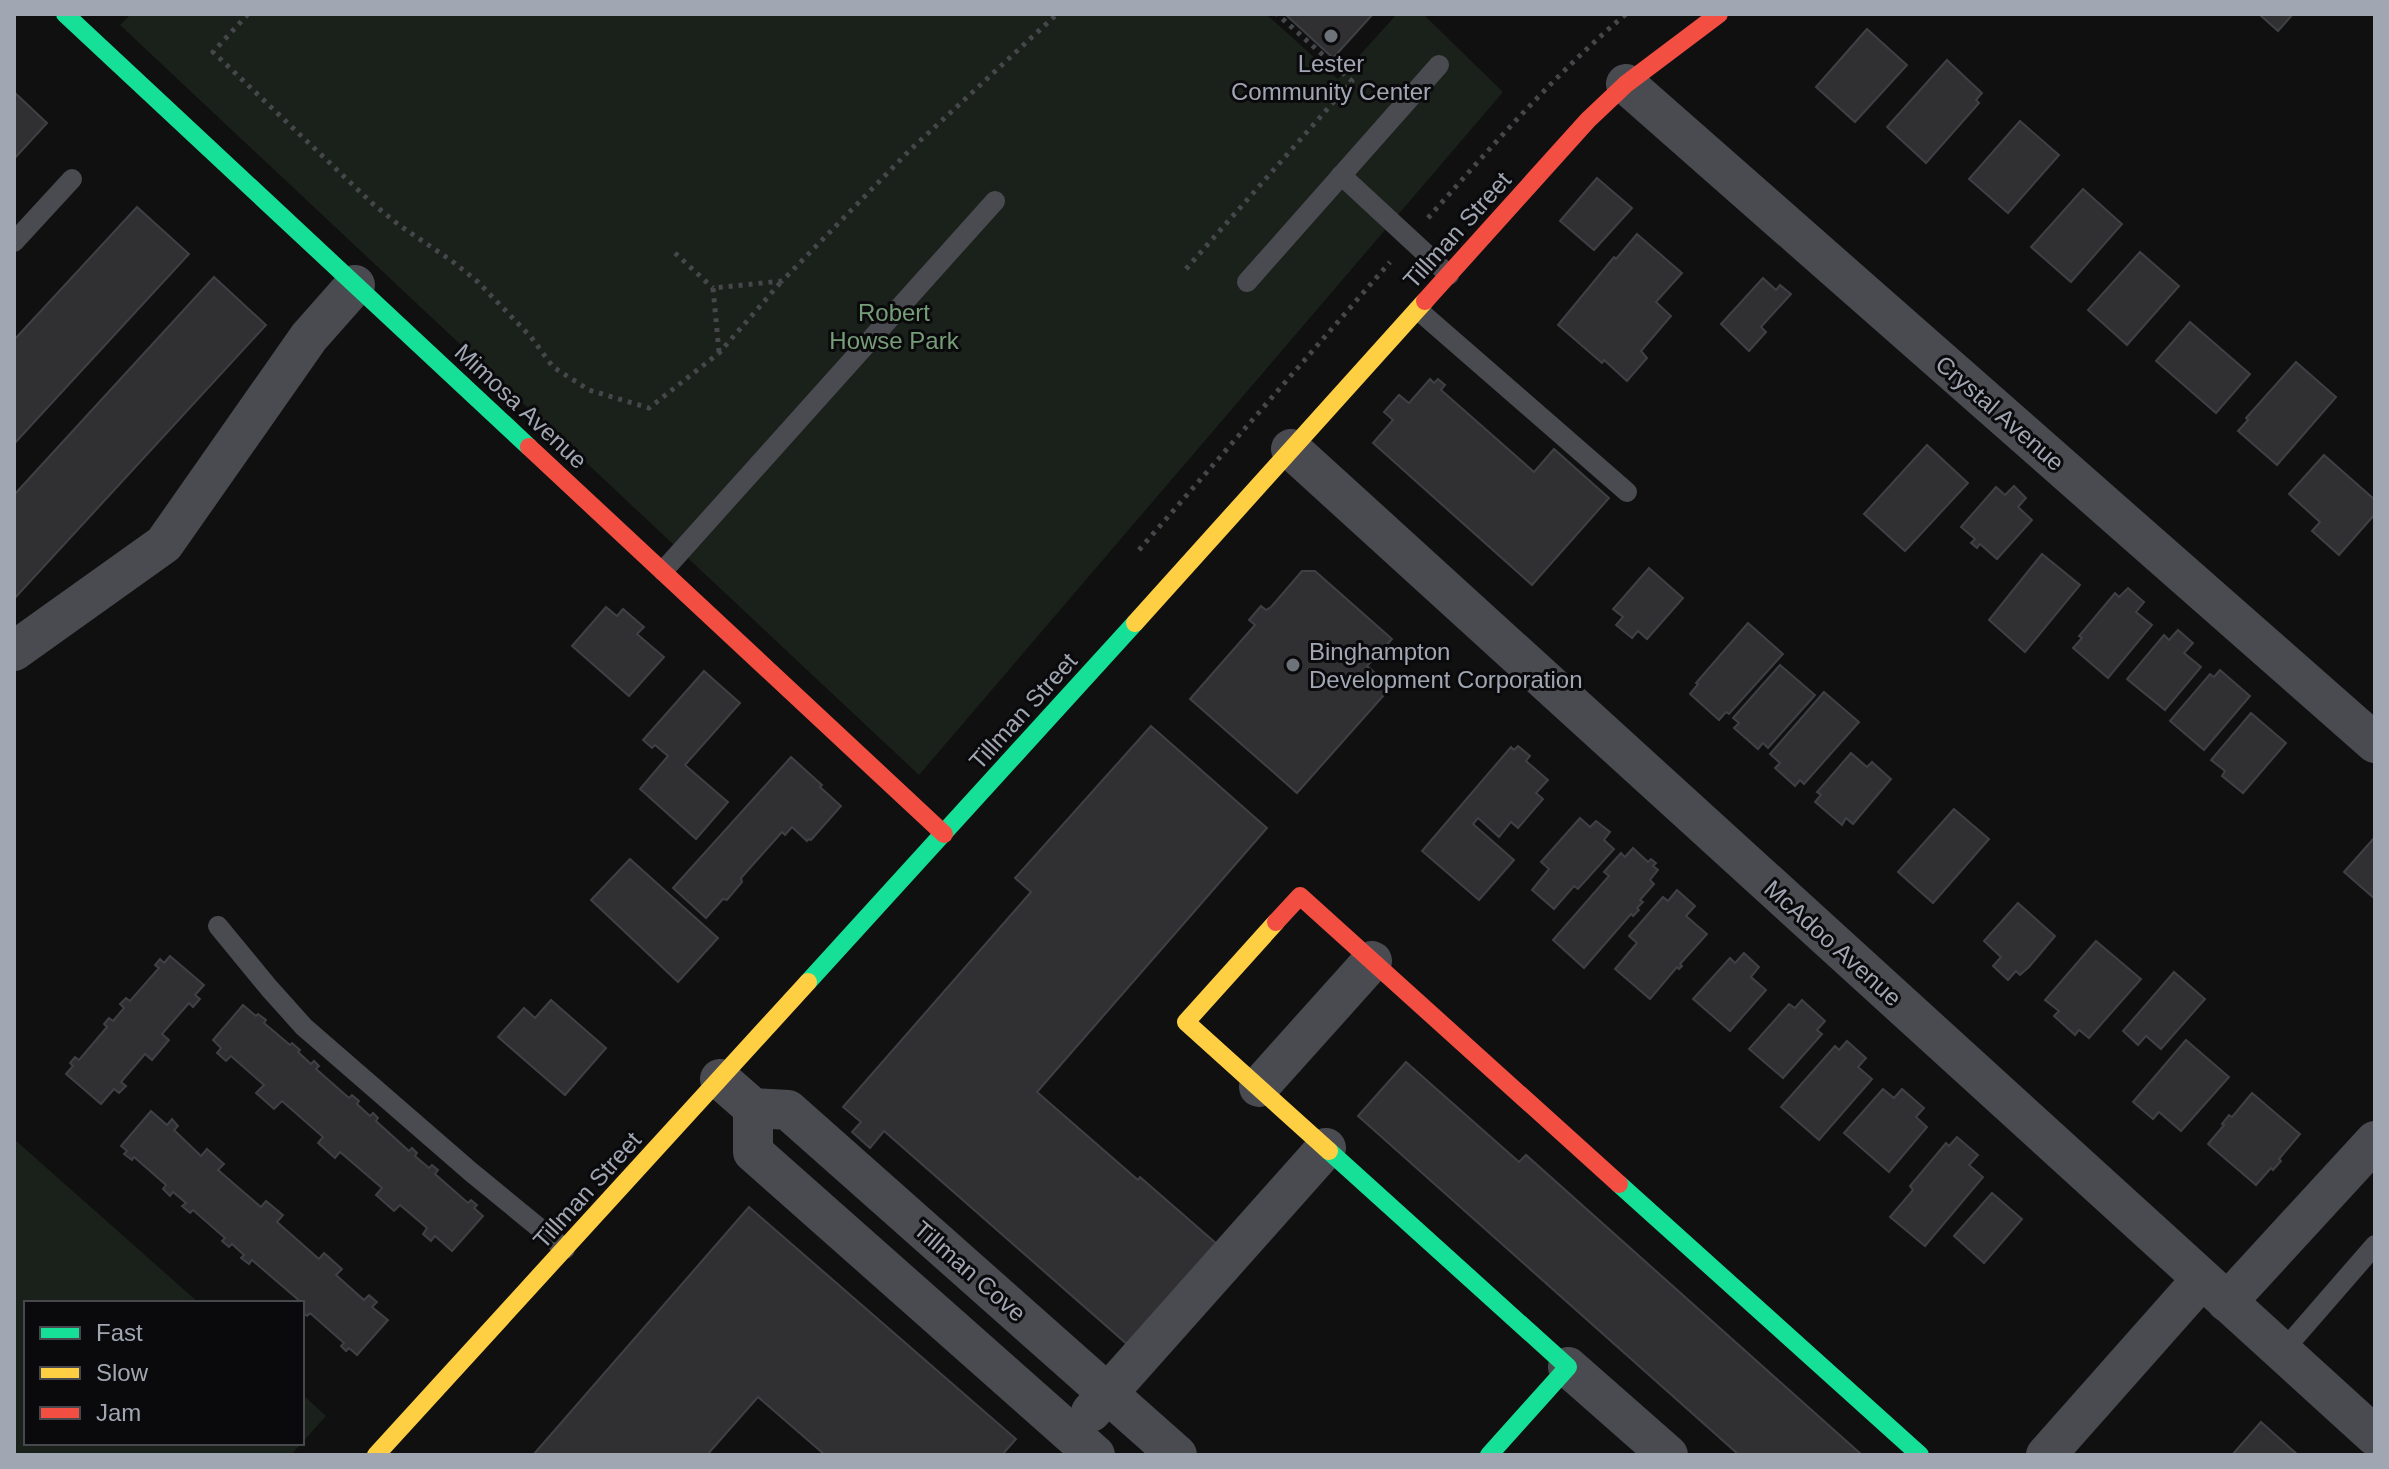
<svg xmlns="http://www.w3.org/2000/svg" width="2389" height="1469" viewBox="0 0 2389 1469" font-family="Helvetica,sans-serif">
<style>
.green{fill:#1a201a}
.building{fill:#303033;stroke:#3e4044;stroke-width:2}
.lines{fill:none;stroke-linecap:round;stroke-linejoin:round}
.path{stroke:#46474b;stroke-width:5;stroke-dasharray:4 6;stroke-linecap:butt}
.lane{stroke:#4a4b50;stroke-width:20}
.street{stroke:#4a4b50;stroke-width:40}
.fast{stroke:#16e098;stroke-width:18}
.slow{stroke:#ffcf43;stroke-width:18}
.jam{stroke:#f24e42;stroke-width:18}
.poi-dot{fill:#6e7279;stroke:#0a0a0c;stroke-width:3}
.labels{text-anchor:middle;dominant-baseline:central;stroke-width:6;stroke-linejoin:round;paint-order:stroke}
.poi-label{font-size:24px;fill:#a0a6b2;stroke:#0a0a0c}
.street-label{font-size:24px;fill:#a0a6b2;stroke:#0a0a0c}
.park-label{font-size:24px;fill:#769d78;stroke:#0a0a0c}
</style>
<rect width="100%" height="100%" fill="#101010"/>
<g class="green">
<path d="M131,14H1266L1338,79L1397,14H1423L1503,92L919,775L120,25Z"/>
<path d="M14,1139L199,1303H26V1443H302V1394L326,1416L291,1455H14Z"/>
</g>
<g class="building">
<path d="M1285,14H1373L1333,58Z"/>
<path d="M2259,14H2293L2278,31Z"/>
<path d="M1867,29L1907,65L1855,122L1816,87Z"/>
<path d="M1947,60L1982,93L1976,100L1979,103L1926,163L1887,127Z"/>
<path d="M14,92L47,123L14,159Z"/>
<path d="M2020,121L2059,155L2008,213L1969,179Z"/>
<path d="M1597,178L1632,208L1594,250L1560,221Z"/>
<path d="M2083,189L2122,224L2071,282L2031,247Z"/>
<path d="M137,207L189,254L14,444V340Z"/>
<path d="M1637,234L1682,273L1656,302L1671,316L1641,351L1647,358L1627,381L1604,360L1602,363L1558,325L1614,257L1616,259Z"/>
<path d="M2140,252L2179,286L2127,345L2088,310Z"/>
<path d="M214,277L266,325L14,599V495Z"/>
<path d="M1763,278L1776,290L1780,285L1791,294L1761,327L1766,332L1749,351L1721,324Z"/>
<path d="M2190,322L2250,374L2216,413L2156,361Z"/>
<path d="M2296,362L2336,397L2277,465L2238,431L2248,420L2246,418Z"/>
<path d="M1430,379L1434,383L1438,379L1445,385L1441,390L1534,472L1554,449L1609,498L1532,585L1373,443L1393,420L1384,412L1399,395L1409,403Z"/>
<path d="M1927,445L1968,483L1905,551L1864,514Z"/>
<path d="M2324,455L2375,500V514L2339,555L2312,531L2320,522L2289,494Z"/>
<path d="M2014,486L2026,498L2018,507L2032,520L1997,559L1980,544L1977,548L1971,543L1975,539L1961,527L1996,487L2005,495Z"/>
<path d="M2042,554L2080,585L2025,652L1989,620Z"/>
<path d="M1649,568L1683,598L1647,639L1638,631L1632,638L1616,625L1623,617L1613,609Z"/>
<path d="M1302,571H1315L1392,639L1367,666L1391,687L1297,793L1190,699L1255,625L1249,620L1261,606L1266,610L1271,607Z"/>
<path d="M2128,588L2144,602L2136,612L2152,625L2108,678L2073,648L2082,638L2079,636L2115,593L2119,597Z"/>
<path d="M606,607L617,616L623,609L644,627L637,634L664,657L629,696L572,646Z"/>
<path d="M1748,623L1783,654L1729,714L1726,712L1719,720L1690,694L1698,684L1696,683Z"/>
<path d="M2178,630L2193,643L2184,653L2201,667L2165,710L2127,679L2164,635L2169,640Z"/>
<path d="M1780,665L1815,695L1768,748L1763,743L1758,749L1734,728L1739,723L1733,718Z"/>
<path d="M2220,670L2250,696L2204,750L2170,721L2210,674L2214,677Z"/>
<path d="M704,671L740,703L685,765L728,802L696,839L640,789L668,756L655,745L652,748L643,740Z"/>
<path d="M1824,692L1859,722L1804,784L1800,780L1795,786L1775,768L1780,763L1770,754Z"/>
<path d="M2251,713L2286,743L2243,793L2222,776L2225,771L2211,760Z"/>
<path d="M1151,726L1267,828L1037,1092L1138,1180L1140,1177L1217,1244L1128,1345L884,1131L870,1148L852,1132L861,1122L843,1107L1031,892L1015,878Z"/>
<path d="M1518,746L1530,756L1526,761L1548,780L1536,793L1543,799L1518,828L1511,822L1499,837L1478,818L1473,824L1514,860L1479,900L1422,851L1511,747L1514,750Z"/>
<path d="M1851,753L1867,767L1872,762L1891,779L1853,824L1846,818L1842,825L1815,802L1821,795L1817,792Z"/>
<path d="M791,757L822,785L820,787L841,806L811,840L809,839L807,841L792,827L785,835L782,832L741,878L742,882L727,900L723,899L706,918L673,888Z"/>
<path d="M1954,809L1989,839L1933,903L1898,872Z"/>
<path d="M1580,818L1590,827L1596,821L1610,832L1604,840L1614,849L1578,889L1574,886L1554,909L1532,890L1549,869L1541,862Z"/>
<path d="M2375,837V899L2344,872Z"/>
<path d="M1633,848L1648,862L1651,859L1656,863L1653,866L1658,870L1650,880L1654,884L1640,900L1643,902L1637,908L1639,910L1633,916L1631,914L1584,968L1553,940L1609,876L1604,872L1621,853L1625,857Z"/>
<path d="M630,859L718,938L678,982L591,900Z"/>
<path d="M1677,890L1695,906L1686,916L1707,934L1680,964L1682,966L1679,969L1677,967L1650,999L1615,969L1637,943L1629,936L1663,897L1668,901Z"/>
<path d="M2018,903L2055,936L2029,967L2020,975L2016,971L2008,980L1993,966L2001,957L1984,941Z"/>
<path d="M2096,941L2141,979L2089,1038L2079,1030L2075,1035L2054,1016L2059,1011L2045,1000Z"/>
<path d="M1744,953L1759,967L1751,977L1766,990L1730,1031L1693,999L1730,958L1735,963Z"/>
<path d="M170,956L204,985L195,995L200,999L193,1007L189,1003L162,1034L169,1040L152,1060L145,1054L121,1082L126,1086L119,1093L114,1089L101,1104L66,1074L73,1066L70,1063L75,1057L79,1060L107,1027L104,1024L109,1018L113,1021L124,1008L120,1004L126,998L130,1001L159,968L155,965L160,959L164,963Z"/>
<path d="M2174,972L2205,999L2161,1049L2146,1036L2138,1045L2123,1031Z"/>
<path d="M551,1000L606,1048L565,1095L498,1037L524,1008L535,1018Z"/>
<path d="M1802,1000L1825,1021L1817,1030L1822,1034L1783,1078L1749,1049L1789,1004L1795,1008Z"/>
<path d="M243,1005L256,1016L258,1014L266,1020L264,1023L290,1045L292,1043L300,1050L298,1052L311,1064L314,1061L319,1066L316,1069L349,1098L352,1095L359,1101L357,1104L370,1116L373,1113L378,1118L376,1121L409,1151L412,1148L417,1153L415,1156L429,1168L432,1165L438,1170L435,1174L468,1203L471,1200L477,1205L474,1208L483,1216L452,1251L435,1236L431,1241L423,1234L427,1228L400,1205L394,1211L376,1195L382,1188L340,1152L335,1158L318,1143L323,1137L282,1101L274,1109L256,1093L264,1085L231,1056L226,1061L217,1053L221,1048L213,1040Z"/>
<path d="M2186,1040L2229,1077L2181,1131L2159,1112L2153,1119L2133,1102Z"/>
<path d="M1847,1041L1866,1058L1858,1067L1872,1079L1819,1140L1781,1107L1835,1046L1839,1050Z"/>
<path d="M1406,1062L1519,1162L1526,1155L1862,1455H1739L1358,1116Z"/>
<path d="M1883,1089L1894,1098L1902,1089L1924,1108L1916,1117L1927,1127L1889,1172L1844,1133Z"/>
<path d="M2252,1093L2300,1134L2279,1159L2281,1161L2273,1170L2271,1168L2256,1185L2208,1144L2224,1125L2222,1124L2229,1115L2232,1117Z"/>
<path d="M151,1111L167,1125L172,1119L178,1126L174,1130L201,1156L207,1149L224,1164L218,1170L261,1207L266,1201L283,1215L277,1222L319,1259L324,1253L342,1269L336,1275L364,1300L369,1295L377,1302L372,1307L388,1320L357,1355L349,1348L346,1351L341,1346L344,1343L310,1313L307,1316L302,1312L304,1307L302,1303L252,1260L249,1264L241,1258L244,1255L232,1244L229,1247L222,1241L225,1238L193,1210L190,1213L182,1206L186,1203L173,1192L170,1196L163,1189L166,1185L134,1157L132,1160L124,1154L127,1151L121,1146Z"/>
<path d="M1957,1137L1978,1155L1969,1165L1983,1177L1925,1246L1890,1217L1913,1190L1910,1186L1946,1143L1949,1146Z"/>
<path d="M1992,1193L2022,1219L1984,1263L1954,1236Z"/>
<path d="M749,1207L1016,1439L1002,1455H825L758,1397L707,1455H533Z"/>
<path d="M2261,1422L2298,1455H2232Z"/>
</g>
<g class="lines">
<g class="path">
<path d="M248,14L213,52L373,204L399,225L452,261L478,282L531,337L553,367L589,390L649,408L719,353L782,281"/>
<path d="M1428,218C1491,147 1553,76 1626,14"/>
<path d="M675,253L713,288"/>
<path d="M1186,269L1352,81L1277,14"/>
<path d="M719,352L713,288L782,281L910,150L1057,14"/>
<path d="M1139,550L1390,262"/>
</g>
<g class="lane">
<path d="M1341,175L1449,275"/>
<path d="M14,242L72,179"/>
<path d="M1247,282L1439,65"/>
<path d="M1418,310L1627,492"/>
<path d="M663,571L995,201"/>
<path d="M218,926L269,988L304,1027L471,1172L565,1249"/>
<path d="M2282,1352L2375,1245"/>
</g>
<g class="street">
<path d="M1626,84L2375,743"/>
<path d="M1291,449L2375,1436"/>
<path d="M14,651L164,544L309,337L355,285"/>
<path d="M720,1079L753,1108L788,1110L1177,1455"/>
<path d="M1259,1087L1372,961"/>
<path d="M753,1108V1152L1095,1455"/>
<path d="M2227,1302L2375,1141"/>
<path d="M1568,1367L1668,1455"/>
<path d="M1091,1412L1326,1148"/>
<path d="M2046,1455L2202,1279"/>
</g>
<g class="fast">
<path d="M65,14L529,447"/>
<path d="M808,982L1135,623"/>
<path d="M1329,1151L1568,1367L1489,1455"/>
<path d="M1619,1184L1920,1455"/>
</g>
<g class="slow">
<path d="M1135,623L1425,301"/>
<path d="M1276,922L1186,1022L1329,1151"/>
<path d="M376,1455L808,982"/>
</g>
<g class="jam">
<path d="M1425,301L1588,120L1626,84L1719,14"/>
<path d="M529,447L944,834"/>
<path d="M1276,922L1300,896L1619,1184"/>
</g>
</g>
<g class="poi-dot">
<circle cx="1331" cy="36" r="8"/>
<circle cx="1293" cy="665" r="8"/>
</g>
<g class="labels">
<g class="poi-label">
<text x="1331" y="63">Lester<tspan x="1331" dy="28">Community Center</tspan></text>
<text x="1309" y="651" text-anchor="start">Binghampton<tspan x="1309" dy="28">Development Corporation</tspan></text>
</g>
<g class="street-label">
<text transform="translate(1457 230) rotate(-48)">Tillman Street</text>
<text transform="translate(521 406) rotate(43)">Mimosa Avenue</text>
<text transform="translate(2000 413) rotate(41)">Crystal Avenue</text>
<text transform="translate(1023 711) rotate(-48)">Tillman Street</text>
<text transform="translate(1833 943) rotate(42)">McAdoo Avenue</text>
<text transform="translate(587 1190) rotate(-48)">Tillman Street</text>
<text transform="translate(970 1271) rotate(41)">Tillman Cove</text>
</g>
<g class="park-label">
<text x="894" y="312">Robert<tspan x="894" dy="28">Howse Park</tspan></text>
</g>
</g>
<rect width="2389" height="1469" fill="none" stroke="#a0a6b2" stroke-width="32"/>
<rect x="24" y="1301" width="280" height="144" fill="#0a0a0c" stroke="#46484e" stroke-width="2"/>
<rect x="40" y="1327" width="40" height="12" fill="#16e098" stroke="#46484e" stroke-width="2"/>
<text x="96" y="1341" font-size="24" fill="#a0a6b2">Fast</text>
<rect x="40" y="1367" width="40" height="12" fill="#ffcf43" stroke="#46484e" stroke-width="2"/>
<text x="96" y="1381" font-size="24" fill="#a0a6b2">Slow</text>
<rect x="40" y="1407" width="40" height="12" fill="#f24e42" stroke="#46484e" stroke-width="2"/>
<text x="96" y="1421" font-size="24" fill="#a0a6b2">Jam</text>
</svg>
